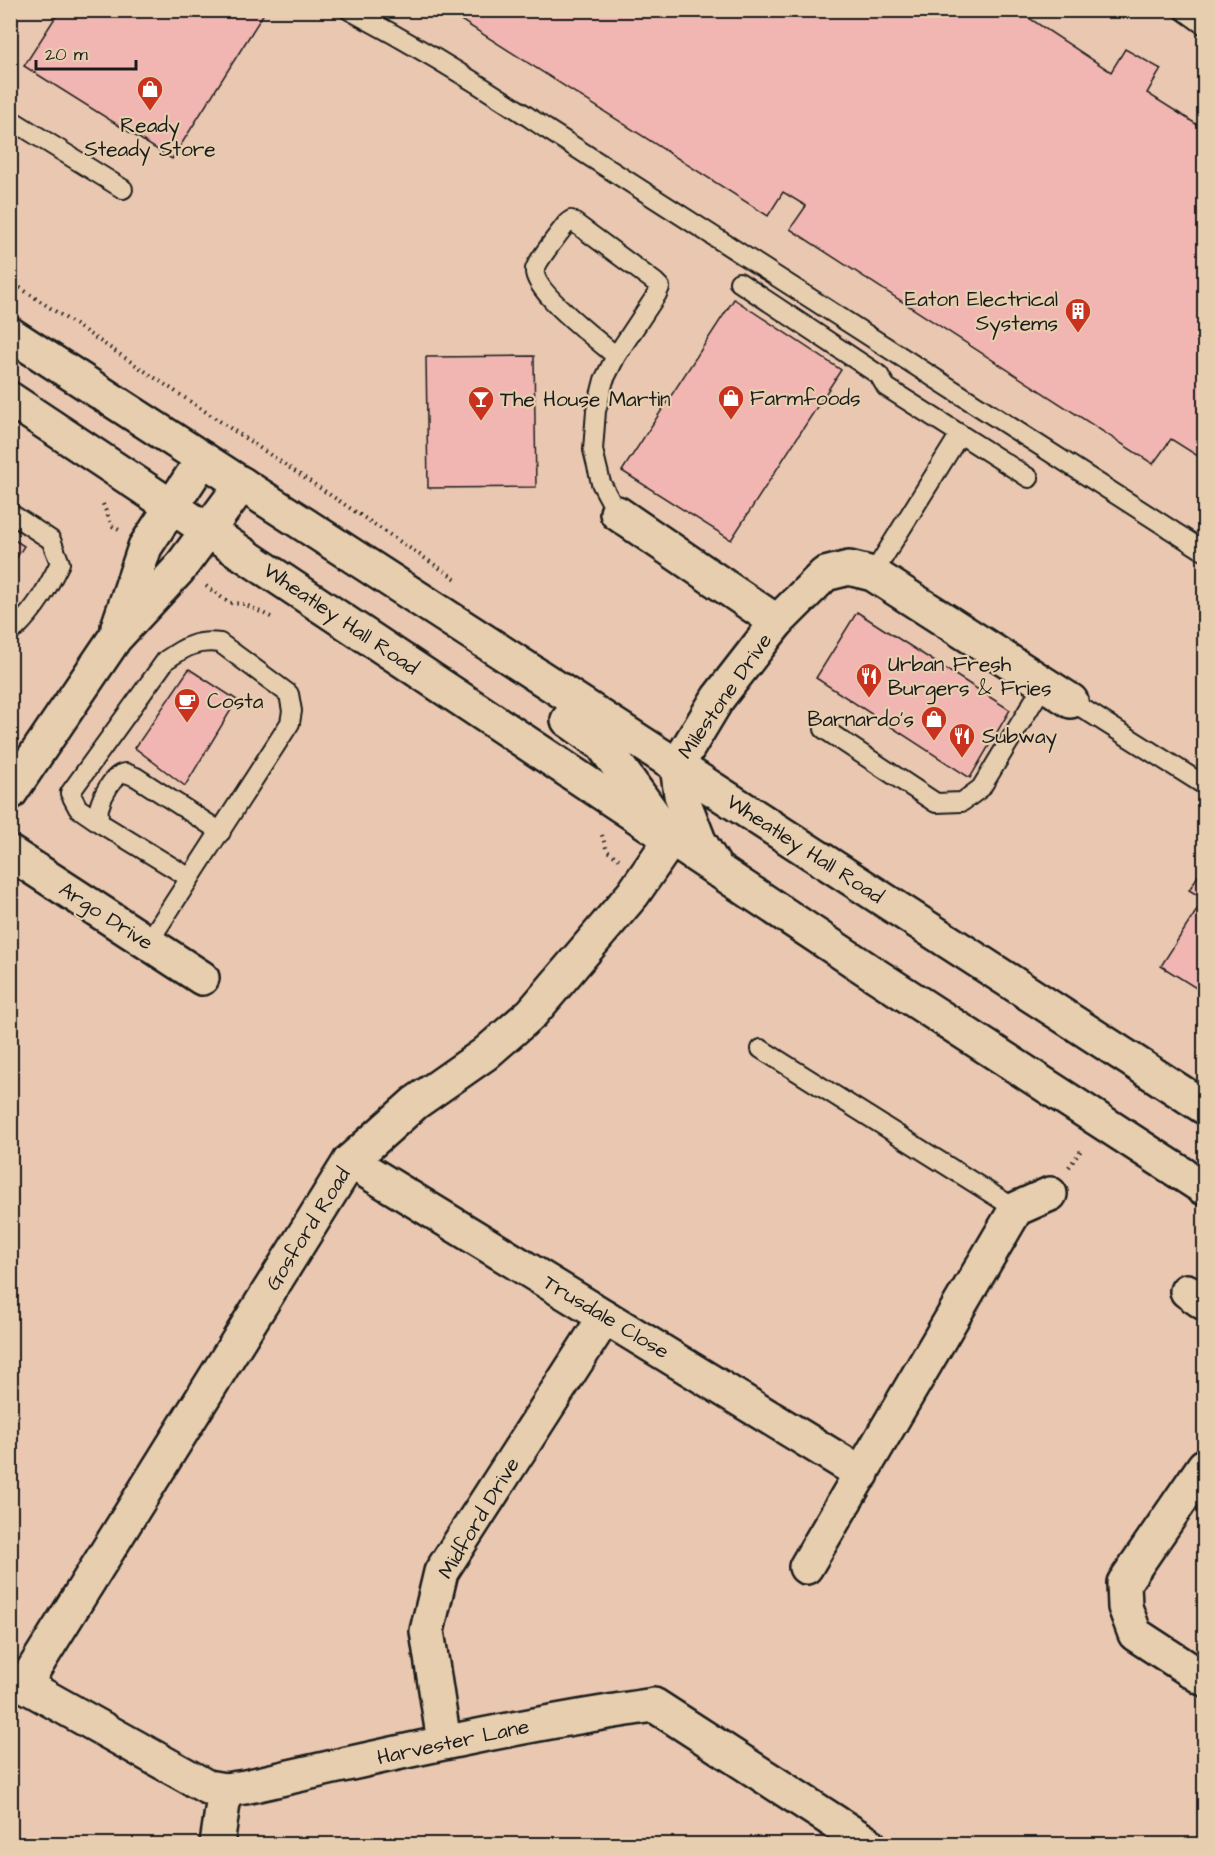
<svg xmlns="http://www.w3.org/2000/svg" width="1215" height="1855" viewBox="0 0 1215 1855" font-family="'Architects Daughter',sans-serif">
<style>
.built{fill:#e9c7b0}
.building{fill:#f1b6b1;stroke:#1c1c1c;stroke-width:1.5}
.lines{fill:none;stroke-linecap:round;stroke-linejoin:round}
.service-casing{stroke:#1c1c1c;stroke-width:22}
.minor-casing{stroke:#1c1c1c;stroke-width:38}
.trunk-casing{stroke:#1c1c1c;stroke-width:38}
.path{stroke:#1c1c1c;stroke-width:4;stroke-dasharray:1.5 4.5;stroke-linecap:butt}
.service{stroke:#e6ceaf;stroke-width:18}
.minor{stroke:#e6ceaf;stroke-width:33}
.trunk{stroke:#e6ceaf;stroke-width:33}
.labels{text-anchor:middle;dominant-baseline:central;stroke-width:4.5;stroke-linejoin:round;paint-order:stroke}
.poi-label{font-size:21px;fill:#1c1c1c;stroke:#e6ceaf;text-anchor:start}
.street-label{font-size:21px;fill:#1c1c1c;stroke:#e6ceaf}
</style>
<rect width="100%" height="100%" fill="#e6ceaf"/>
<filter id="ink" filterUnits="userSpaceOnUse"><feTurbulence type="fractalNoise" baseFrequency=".0167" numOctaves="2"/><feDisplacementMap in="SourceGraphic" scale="12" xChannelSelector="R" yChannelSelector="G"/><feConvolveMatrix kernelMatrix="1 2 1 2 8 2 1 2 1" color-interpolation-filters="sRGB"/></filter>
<g filter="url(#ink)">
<rect class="built" x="11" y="11" width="1193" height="1833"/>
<g class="building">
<path d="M60,10H266L172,159L24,66Z"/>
<path d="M445,10H1017L1111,72L1125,49L1161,69L1147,93L1204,129V460L1171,439L1153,464L790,229L806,206L783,192L768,216Z"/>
<path d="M734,299L841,370L731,540L622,471Z"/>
<path d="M534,356L536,487L428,488L426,357Z"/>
<path d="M10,537L24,546L10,568Z"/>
<path d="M857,612L1010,710L970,778L816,678Z"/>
<path d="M189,669L237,700L185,786L135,748Z"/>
<path d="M1204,866V993L1161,966L1204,899L1189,890Z"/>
</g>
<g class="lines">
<g class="service-casing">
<g id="service">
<path d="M349,10C417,46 482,85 545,128L1204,551"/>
<path d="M1183,10L1204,25"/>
<path d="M10,119L123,189"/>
<path d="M739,282L879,375L886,387L960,434"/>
<path d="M616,356C599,341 531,291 535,269C538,260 560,232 567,223L571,220L655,282L660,287L657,294L616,356L604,380L596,411L593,450L601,483L617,513"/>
<path d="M10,513L51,540L60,563C47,589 37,607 16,628"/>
<path d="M873,574L960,434L1029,478"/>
<path d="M1071,701L1204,785"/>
<path d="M824,729L936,803L962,802L981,788L1044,684"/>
<path d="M100,823L78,808L70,793L166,660C185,647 196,640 220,643L289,694L292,711L290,723L148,943"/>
<path d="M190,878L100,823C99,818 98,813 99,808C102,797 113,773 126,773C129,774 133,776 136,777L221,832"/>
<path d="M761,1049L1016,1209"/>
</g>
</g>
<g class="minor-casing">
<g id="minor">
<path d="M617,513L777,622"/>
<path d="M118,627L145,547L203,459"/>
<path d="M10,793L115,638L179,569L242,484"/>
<path d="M671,839L633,894L532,1013L485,1054L415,1103L350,1161L24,1685L207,1787L225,1790L245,1787C381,1756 516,1725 654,1705L869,1844"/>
<path d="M10,853L202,978"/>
<path d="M717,870L699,841L681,795L677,766L718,698L777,622L825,574L849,568L873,574L1071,701"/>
<path d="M350,1161L862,1474"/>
<path d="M1187,1291L1204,1303"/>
<path d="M1204,1466L1124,1583L1125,1607L1135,1634L1204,1679"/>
<path d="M806,1567L1016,1209L1050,1194"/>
<path d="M444,1742L427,1631L441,1572L605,1317"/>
<path d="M217,1844L225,1790"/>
</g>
</g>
<g class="trunk-casing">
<g id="trunk">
<path d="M10,334L1204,1107"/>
<path d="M10,399L874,974L1204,1188"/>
<path d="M568,720L602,744L658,821"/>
</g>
</g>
<g class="path">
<path d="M10,281L459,581"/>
<path d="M103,504L112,526L119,530"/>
<path d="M206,586L229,603L244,604L273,618"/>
<path d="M602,835L607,851L619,859"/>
<path d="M1069,1167L1082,1149"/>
</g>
<use href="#service" class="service"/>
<use href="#minor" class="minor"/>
<use href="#trunk" class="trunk"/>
</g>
</g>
<defs>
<g id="shop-pin" transform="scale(1.35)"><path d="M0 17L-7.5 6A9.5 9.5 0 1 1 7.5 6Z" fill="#c8321e" stroke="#e6ceaf"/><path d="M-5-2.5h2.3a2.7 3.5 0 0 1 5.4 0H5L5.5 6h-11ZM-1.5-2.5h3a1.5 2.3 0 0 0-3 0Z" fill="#fff"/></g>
<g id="building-pin" transform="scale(1.35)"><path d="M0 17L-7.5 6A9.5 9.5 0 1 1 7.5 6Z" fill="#c8321e" stroke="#e6ceaf"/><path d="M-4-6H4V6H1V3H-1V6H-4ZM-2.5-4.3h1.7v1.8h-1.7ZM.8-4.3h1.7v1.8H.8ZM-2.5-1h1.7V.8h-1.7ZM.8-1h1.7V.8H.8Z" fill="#fff"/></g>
<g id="bar-pin" transform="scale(1.35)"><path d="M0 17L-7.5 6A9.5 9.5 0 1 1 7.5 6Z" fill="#c8321e" stroke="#e6ceaf"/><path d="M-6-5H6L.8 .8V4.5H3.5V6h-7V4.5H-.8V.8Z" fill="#fff"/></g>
<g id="restaurant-pin" transform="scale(1.35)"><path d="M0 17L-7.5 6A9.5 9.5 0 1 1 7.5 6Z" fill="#c8321e" stroke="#e6ceaf"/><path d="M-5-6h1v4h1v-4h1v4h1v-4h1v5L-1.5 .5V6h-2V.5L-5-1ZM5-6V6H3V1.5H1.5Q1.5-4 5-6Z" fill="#fff"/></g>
<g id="cafe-pin" transform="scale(1.35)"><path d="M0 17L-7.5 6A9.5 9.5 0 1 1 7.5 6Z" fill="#c8321e" stroke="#e6ceaf"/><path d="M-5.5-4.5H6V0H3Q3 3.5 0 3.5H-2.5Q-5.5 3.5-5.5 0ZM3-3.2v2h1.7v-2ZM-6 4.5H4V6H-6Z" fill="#fff"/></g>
</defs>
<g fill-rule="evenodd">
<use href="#shop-pin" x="150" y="89"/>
<use href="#building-pin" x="1078" y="311"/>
<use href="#shop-pin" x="731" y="398"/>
<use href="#bar-pin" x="481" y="399"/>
<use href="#restaurant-pin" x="869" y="676"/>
<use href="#cafe-pin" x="187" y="701"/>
<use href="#shop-pin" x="934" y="719"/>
<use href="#restaurant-pin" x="962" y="736"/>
</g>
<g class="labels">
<g class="poi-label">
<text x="150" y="125" text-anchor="middle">Ready<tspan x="150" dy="24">Steady Store</tspan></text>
<text x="1058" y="299" text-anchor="end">Eaton Electrical<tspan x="1058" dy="24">Systems</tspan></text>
<text x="750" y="398">Farmfoods</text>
<text x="500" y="399">The House Martin</text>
<text x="888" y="664">Urban Fresh<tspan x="888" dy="24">Burgers &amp; Fries</tspan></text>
<text x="207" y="701">Costa</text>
<text x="914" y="719" text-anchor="end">Barnardo's</text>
<text x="982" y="736">Subway</text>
</g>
<g class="street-label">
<text transform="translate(341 619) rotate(34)">Wheatley Hall Road</text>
<text transform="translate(725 696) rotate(-55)">Milestone Drive</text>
<text transform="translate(805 849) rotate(33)">Wheatley Hall Road</text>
<text transform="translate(106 916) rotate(33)">Argo Drive</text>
<text transform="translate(308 1229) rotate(-58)">Gosford Road</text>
<text transform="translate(606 1317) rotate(31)">Trusdale Close</text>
<text transform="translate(479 1518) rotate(-59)">Midford Drive</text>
<text transform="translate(453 1742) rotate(-12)">Harvester Lane</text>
</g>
</g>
<rect width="1215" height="1855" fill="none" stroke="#e6ceaf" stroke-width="36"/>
<rect x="18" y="18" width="1179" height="1819" fill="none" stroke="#1c1c1c" stroke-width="2" filter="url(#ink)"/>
<path d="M36 60v9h100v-9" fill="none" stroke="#1c1c1c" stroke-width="3"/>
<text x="45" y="60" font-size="18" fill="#1c1c1c" stroke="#e6ceaf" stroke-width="4.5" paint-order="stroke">20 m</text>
</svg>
